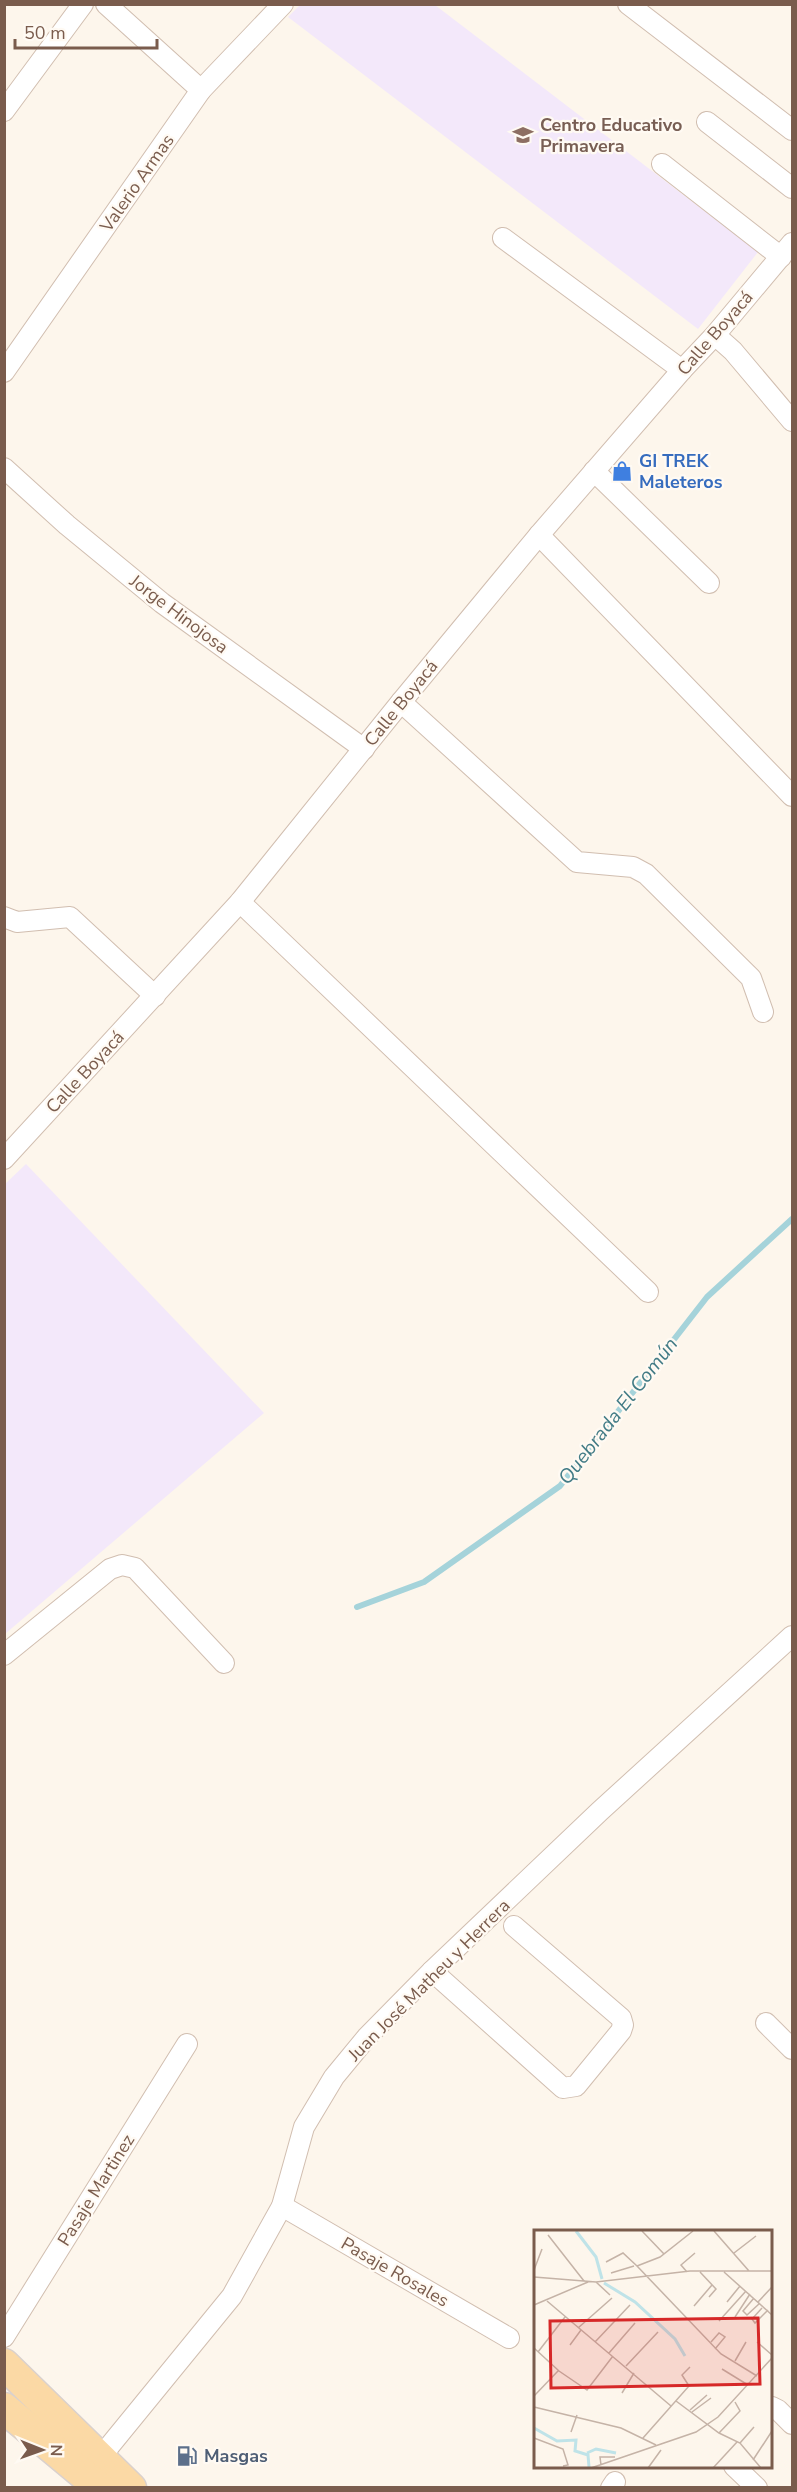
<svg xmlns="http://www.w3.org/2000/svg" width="797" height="2492" viewBox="0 0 797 2492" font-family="'Nunito Sans',sans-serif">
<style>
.education{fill:#f3e8fa}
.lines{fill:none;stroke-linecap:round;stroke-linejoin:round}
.stream{stroke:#a5d3da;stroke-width:6}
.minor-casing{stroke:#d1beb0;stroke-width:22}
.primary-casing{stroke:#dad1cd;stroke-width:33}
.minor{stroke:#fff;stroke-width:20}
.primary{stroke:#fbd9a5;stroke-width:30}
.labels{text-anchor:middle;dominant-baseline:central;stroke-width:4.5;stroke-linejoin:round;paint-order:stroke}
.education-label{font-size:18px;font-weight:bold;fill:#785e54;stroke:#fffaf3;text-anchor:start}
.street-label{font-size:18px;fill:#7a5c4d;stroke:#fffaf3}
.shop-label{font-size:18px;font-weight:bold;fill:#366cbe;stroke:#fffaf3;text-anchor:start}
.service-label{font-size:18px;font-weight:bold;fill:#4e5e75;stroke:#fffaf3;text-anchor:start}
.water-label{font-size:20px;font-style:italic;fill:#437c86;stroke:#fffaf3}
.inset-river{fill:none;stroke:#bfe3e8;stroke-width:3}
.inset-road{fill:none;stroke:#c5b3a7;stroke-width:1.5}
.view{fill:#d62828;fill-opacity:0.15;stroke:#d62828;stroke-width:3}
.inset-edge{fill:none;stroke:#7a5c4d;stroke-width:3}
</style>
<rect width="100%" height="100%" fill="#fdf6ec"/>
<g class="education">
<path d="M300,5H435L758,252L698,329L288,17Z"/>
<path d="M26,1164L264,1413L5,1634L4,1185Z"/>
</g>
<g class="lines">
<path class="stream" d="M357,1607L424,1582L560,1486L707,1297L792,1219"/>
<g class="minor-casing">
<g id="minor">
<path d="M106,4L201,90"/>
<path d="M628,4L792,130"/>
<path d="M4,111L83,4"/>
<path d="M707,122L792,188"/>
<path d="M662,164L781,257"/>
<path d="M503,238L682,370"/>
<path d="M715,335L733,351L792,421"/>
<path d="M4,372L201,90L283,4"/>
<path d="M4,468L67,525L162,603L364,749"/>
<path d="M594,471L709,583"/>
<path d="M539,535L792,796"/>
<path d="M401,702L577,862L633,867L646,874L751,978L763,1012"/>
<path d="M240,902L648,1292"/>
<path d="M4,917L17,922L70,917L155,996"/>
<path d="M4,1159L240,902L401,702L539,535L682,370L715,335L792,243"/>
<path d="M4,1655L110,1569L122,1565L135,1568L224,1663"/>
<path d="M432,1971L563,2088L576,2086L621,2031L623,2025L621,2018L514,1926"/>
<path d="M766,2023L792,2049"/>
<path d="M282,2206L509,2338"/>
<path d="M4,2337L187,2044"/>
<path d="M772,2407L778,2410L792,2424"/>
<path d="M94,2465L232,2296L282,2206L304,2127L334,2077L367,2037L432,1971L600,1811L792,1636"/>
<path d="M734,2466L757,2488"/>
<path d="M611,2488L615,2482"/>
</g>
</g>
<g class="primary-casing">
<g id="primary">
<path d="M4,2364L131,2488"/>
<path d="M4,2408L100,2488"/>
</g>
</g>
<use href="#minor" class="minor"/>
<use href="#primary" class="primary"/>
</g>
<defs>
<g id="school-bare" transform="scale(1.62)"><path d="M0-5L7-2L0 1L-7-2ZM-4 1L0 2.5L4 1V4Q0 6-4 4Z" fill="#8d6e63" stroke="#fffaf3" stroke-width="2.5" paint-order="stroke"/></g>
<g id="shop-bare" transform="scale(1.62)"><path d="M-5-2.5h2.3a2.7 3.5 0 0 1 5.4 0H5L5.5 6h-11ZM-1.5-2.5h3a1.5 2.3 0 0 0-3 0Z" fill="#3f7fe0" stroke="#fffaf3" stroke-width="2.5" paint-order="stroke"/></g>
<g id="fuel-bare" transform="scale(1.62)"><path d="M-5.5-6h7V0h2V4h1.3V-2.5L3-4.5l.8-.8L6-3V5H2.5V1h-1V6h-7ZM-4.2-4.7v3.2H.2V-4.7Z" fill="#5c6f8a" stroke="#fffaf3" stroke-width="2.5" paint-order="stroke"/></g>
</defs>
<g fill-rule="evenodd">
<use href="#school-bare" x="523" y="135"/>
<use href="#shop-bare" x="622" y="471"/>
<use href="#fuel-bare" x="187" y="2456"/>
</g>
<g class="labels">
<g class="education-label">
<text x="540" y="125">Centro Educativo<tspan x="540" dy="21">Primavera</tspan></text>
</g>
<g class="street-label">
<text transform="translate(137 183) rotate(-55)">Valerio Armas</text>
<text transform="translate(715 333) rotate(-49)">Calle Boyacá</text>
<text transform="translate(179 614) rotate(37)">Jorge Hinojosa</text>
<text transform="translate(401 703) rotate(-51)">Calle Boyacá</text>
<text transform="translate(85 1072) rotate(-47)">Calle Boyacá</text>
<text transform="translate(429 1980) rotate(-45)">Juan José Matheu y Herrera</text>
<text transform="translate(96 2190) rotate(-58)">Pasaje Martinez</text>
<text transform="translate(395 2272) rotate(30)">Pasaje Rosales</text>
</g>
<g class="shop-label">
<text x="639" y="461">GI TREK<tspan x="639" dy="21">Maleteros</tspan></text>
</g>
<g class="service-label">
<text x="204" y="2456">Masgas</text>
</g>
<g class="water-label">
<text transform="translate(618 1411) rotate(-52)">Quebrada El Común</text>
</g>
</g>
<g transform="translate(534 2230)">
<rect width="238" height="238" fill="#fdf6ec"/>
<path class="inset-river" d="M42,1L62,27L68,49M70,53L101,72L141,109L151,126M0,198L23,211L42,210L41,221L54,225L55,237M53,223L62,219L82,223"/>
<path class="inset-road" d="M108,1L130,24M180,1L215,41M14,5L50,51M200,23L222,6M72,32L89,23L103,36M103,36L187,124L223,146M103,36L126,27L159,1M0,40L8,19M153,42L147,35L161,23M166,42L182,59L175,67M190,42L238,85M77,43L100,36M0,47L62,52L156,41H238M62,52L76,65M220,68L209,81L213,85L226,73M13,71L137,176M193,72L206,56M224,72L238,57M0,75L54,52M160,76L178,55M228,78L218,89L221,93L234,80M201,87L216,64M185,91L212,61M44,98L78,68M61,112L96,75M177,112L185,103L191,107L181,119M223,112L238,125M36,115L47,100M0,118L25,141L53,160L79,126M4,122L31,87M75,123L101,93M201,131L212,112M92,136L124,102M188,139L214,155M88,163L100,143M0,166L24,141M142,171L185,203L206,213L227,238M0,177L87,198L122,215M156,180L173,165M158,182L177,168M37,202L43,185M185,203L206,181L201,172M0,208L29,219L34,235L29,236M109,208L155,156L148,145L156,137M206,213L220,197M219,230L238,201M67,235L66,227H81M57,238L162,202L184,187L238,128M114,238L127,220M179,238L203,212"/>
<path class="view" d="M224,88L226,154L17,158L16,91Z"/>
<rect width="238" height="238" class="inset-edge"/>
</g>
<rect width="797" height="2492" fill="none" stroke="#7a5c4d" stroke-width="12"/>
<g transform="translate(42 2450) rotate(91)" stroke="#fffaf3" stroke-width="4.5" paint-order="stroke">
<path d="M0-4.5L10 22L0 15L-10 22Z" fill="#7a5c4d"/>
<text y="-9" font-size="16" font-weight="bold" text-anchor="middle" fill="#7a5c4d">N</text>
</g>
<path d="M15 39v9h142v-9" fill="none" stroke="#7a5c4d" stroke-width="3"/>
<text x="24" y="39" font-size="18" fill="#7a5c4d" stroke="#fffaf3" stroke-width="4.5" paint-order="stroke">50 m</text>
</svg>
